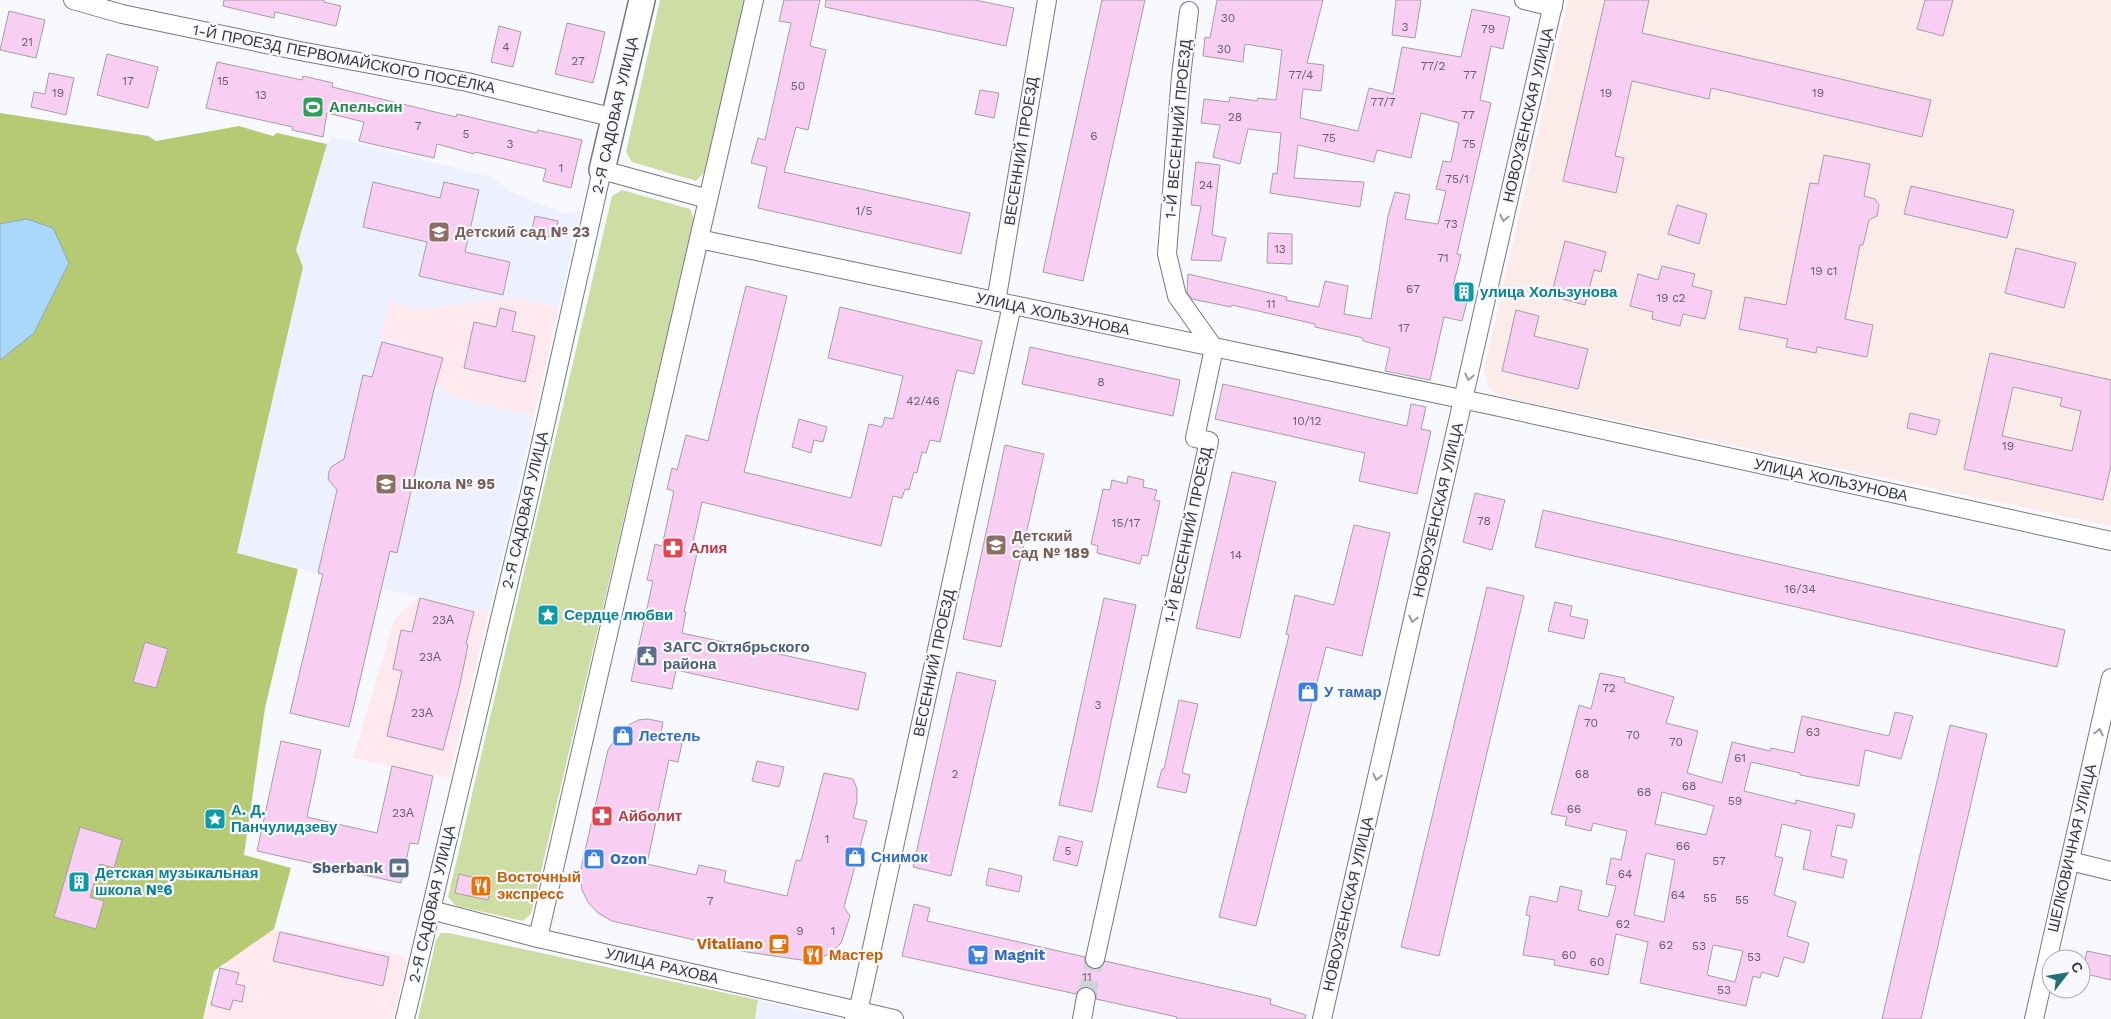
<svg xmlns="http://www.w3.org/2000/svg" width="2111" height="1019" viewBox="0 0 2111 1019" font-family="'Work Sans',sans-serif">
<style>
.commercial{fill:#fee9ef}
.built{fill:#edf0ff}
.medical{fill:#fbebe9}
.green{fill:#cedda4}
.forest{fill:#b6ca74}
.water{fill:#aad8fa;stroke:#87a8c1}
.building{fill:#f8cef3;stroke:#a69da5;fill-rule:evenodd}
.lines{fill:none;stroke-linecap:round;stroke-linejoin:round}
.street-tunnel{stroke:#d1d2d7;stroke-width:18;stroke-dasharray:18 9;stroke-linecap:butt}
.street-casing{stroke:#777983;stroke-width:20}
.secondary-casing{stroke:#777983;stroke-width:28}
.street{stroke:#fff;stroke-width:18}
.secondary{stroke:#fff;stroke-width:25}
.oneway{stroke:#9a9b9d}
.labels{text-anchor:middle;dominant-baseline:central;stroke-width:4.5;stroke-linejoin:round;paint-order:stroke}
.number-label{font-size:12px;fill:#665d69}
.street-label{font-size:15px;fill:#36373b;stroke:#f8f9fe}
.leisure-label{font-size:15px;font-weight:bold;fill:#27864d;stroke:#f8f9fe;text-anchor:start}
.education-label{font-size:15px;font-weight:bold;fill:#785e54;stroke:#f8f9fe;text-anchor:start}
.culture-label{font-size:15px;font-weight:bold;fill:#0d838f;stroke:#f8f9fe;text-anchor:start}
.health-label{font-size:15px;font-weight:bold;fill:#be3a42;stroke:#f8f9fe;text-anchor:start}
.service-label{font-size:15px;font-weight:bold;fill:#4e5e75;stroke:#f8f9fe;text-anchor:start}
.shop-label{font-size:15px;font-weight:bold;fill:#366cbe;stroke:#f8f9fe;text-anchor:start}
.food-label{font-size:15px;font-weight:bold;fill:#c56008;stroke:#f8f9fe;text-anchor:start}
</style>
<rect width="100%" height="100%" fill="#f8f9fe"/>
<g class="commercial">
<path d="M515,297L559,307L534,416L453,397L437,383L406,374L381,338L389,300L420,309Z"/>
<path d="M418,597L489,612L449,778L353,758L394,620Z"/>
<path d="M274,929L402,955L407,962L393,1019H203L226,961Z"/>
</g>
<g class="built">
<path d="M332,137L491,177L511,192L565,214L581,210L559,307L515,297L420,309L389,301L381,338L413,348L406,374L437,383L453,397L534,416L489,612L418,597L237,553L296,250L327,144Z"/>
<path d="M758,1000L832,1017L834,1019H755Z"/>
</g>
<path class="medical" d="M1568,0H2111V526L1500,396L1494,392L1487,384L1484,370Z"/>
<g class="green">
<path d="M660,0H745L705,172L696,181L632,162L626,152Z"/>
<path d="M622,190L690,209L694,219L531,914L523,921L456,906L448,897L612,196Z"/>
<path d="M441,933H449L758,1000L755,1019H418L436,940Z"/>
</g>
<path class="forest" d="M0,113L148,136L156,141L239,126L273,136L277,133L327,144L296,250L303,267L237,553L298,569L265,708L244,855L291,868L274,929L214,971L203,1019H0V360L34,332L27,219L0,224Z"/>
<path class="water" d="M27,219L53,228L69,263L34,333L0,360V224Z"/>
<g class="building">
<path d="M224,0H324V2L341,6L336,26L275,12L274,18L223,6Z"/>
<path d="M784,0H820L810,46L826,50L808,130L796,127L784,172L970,213L961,254L758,208L767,167L751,163L758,138L765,140L791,23L779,21Z"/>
<path d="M826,0H975L1014,8L1006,46L825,7Z"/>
<path d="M1102,0H1145L1083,281L1043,272Z"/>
<path d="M1217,0H1323L1307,63L1324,65L1321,91L1303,89L1300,118L1358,131L1369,88L1393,94L1402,47L1461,57L1472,9L1510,17L1503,49L1491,46L1480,100L1491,103L1457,254L1461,255L1453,286L1470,290L1462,321L1444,317L1430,380L1385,371L1390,348L1363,341V338L1315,327V324L1232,305L1231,307L1192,299L1187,292L1188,274L1287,297L1286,300L1319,307L1325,281L1348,286L1344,314L1371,319L1388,216L1395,192L1410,195L1405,219L1438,224L1446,191L1436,189L1443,161L1451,162L1459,123L1421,113L1411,158L1377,150L1374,162L1298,145L1294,178L1364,182L1360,207L1270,193L1273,173L1277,174L1281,133L1248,129L1240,164L1213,157L1220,125L1201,123L1204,99L1229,102L1230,97L1257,101L1258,98L1276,100L1282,50L1245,44L1243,62L1203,56L1205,37L1210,38Z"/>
<path d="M1396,0H1421L1415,38L1392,35Z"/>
<path d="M1605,0H1649L1642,33L1931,100L1922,137L1711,88L1709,99L1632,81L1615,156L1624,158L1616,193L1563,181Z"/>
<path d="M1925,0H1953L1943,36L1917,29Z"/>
<path d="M9,11L45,20L36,58L0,50Z"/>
<path d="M567,23L605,32L593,83L555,74Z"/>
<path d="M499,26L521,32L513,67L491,62Z"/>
<path d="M107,54L158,67L148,108L97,95Z"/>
<path d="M217,62L302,80L303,76L333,83L332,87L456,117L457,114L537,133L538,130L582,140L571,188L543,181L546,169L475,152L474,154L437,144L434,158L359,141L364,122L327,113L323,137L292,130L293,127L206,108Z"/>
<path d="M49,73L74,78L66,115L31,107L34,92L45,94Z"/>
<path d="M980,90L999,93L994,118L975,114Z"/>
<path d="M1824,155L1870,164L1864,196L1875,199L1879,205L1877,216L1869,220L1863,245H1860L1845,319L1873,325L1867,357L1817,347L1816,353L1786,347L1788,339L1739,329L1745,297L1786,305L1810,183L1818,184Z"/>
<path d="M1196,162L1220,165L1212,235L1226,238L1221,261L1191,260L1201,206L1191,205Z"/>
<path d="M373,182L440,198L444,182L479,190L465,252L510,262L503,295L419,276L427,242L363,227Z"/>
<path d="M1911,186L2014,210L2007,238L1904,214Z"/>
<path d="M1677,205L1707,214L1699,244L1668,234Z"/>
<path d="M535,216L558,221L555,238L531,233Z"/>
<path d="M1268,233L1292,234V264L1267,263Z"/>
<path d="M1565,241L1606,252L1601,272L1594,270L1585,305L1551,296Z"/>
<path d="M2016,248L2076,263L2064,308L2005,293Z"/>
<path d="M1662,266L1695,274L1692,286L1712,291L1705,319L1683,314L1680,326L1652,319L1653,312L1630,306L1638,274L1658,280Z"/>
<path d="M746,286L787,296L744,472L851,498L869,424L882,427L885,417L893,419L903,376L828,358L840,307L982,341L974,374L957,370L940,442L930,440L926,453L922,452L917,473L914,472L909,490L905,489L902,498L893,496L881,546L702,502L691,551L697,553L684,612H686L682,633L866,673L858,710L676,670L672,689L631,681L653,581L647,580L655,544L662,546L674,491L667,489L672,468L677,470L686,435L708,441Z"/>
<path d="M500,308L516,312L512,331L535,336L525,382L464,368L474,322L496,327Z"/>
<path d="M1516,310L1539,316L1534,336L1588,349L1578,389L1502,371Z"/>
<path d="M382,342L443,358L434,389L397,553L390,551L349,727L290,713L323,574L318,573L337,490L328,479L329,472L331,467L344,459L363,375L372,377Z"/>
<path d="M1030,347L1180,380L1173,416L1022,384Z"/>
<path d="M1990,353L2111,380V466L2103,500L1964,469ZM2013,387L2062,398L2060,406L2081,411L2072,451L2002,436Z"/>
<path d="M1223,384L1407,426L1411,404L1426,407L1421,429L1431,431L1417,494L1359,481L1365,453L1215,419Z"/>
<path d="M1910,413L1940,420L1936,435L1907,428Z"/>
<path d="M799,419L827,427L823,442L814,440L811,453L792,447Z"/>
<path d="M1005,445L1044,454L1001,647L963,639Z"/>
<path d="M1232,472L1276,482L1240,638L1196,628Z"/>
<path d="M1128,476L1144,480L1143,487L1157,490L1154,500L1160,501L1148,556L1142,555L1140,564L1097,553L1098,546L1091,544L1103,489L1110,490L1112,480L1127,484Z"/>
<path d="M1475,493L1505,500L1492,550L1463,542Z"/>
<path d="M1543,510L2065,630L2057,667L1535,547Z"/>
<path d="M1354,525L1390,533L1362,656L1326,647L1256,926L1219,917L1289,635L1286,634L1295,595L1334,605Z"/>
<path d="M1487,587L1524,596L1439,956L1401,947Z"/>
<path d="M420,598L474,612L466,644L468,645L460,684L443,750L387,736L402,671L393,669L401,630L412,632Z"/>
<path d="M1104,598L1136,605L1092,812L1059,805Z"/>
<path d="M1555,602L1572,606L1570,616L1588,620L1584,639L1548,631Z"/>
<path d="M145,642L168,649L156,688L133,682Z"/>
<path d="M957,672L996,681L951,876L913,867Z"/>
<path d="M1600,673L1625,678L1624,682L1674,697L1666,723L1698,731L1687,773L1722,783L1732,742L1770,751L1771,748L1794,753L1802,716L1889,736L1895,712L1913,716L1901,759L1865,750L1859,786L1800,775V773L1751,762L1744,791L1796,804V800L1855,814L1852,828L1837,825L1831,856L1847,860L1843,878L1803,869L1811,831L1782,824L1775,856L1783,858L1774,895L1796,902L1787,936L1809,943L1804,963L1784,957L1778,977L1762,972L1760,978L1753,976L1746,1006L1640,983L1648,942L1616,934L1608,975L1554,965L1555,960L1523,955L1530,916L1526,915L1530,896L1557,902L1560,886L1582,891L1578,910L1608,917L1616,886L1606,884L1611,858L1621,860L1627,831L1593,823L1591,831L1565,825L1567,817L1551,814L1579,705L1591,709ZM1662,792L1714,806L1706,835L1655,824ZM1646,853L1675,860L1664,922L1634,915ZM1713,945L1743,951L1735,982L1707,975Z"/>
<path d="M1179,700L1198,704L1182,773L1190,775L1186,793L1157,787L1162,769H1164Z"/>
<path d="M648,719L663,722L660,737L682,743L678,762L669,760L647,864L696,875L699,865L726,871L724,882L787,896L796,860L801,861L824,773L853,779L857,789V801L853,818L867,821L844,907L850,916L841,943L832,952L823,957L808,961L747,952L612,921L598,913L588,902L582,890L580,873L608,750L622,729L638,720Z"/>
<path d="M1950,725L1987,734L1921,1019H1882Z"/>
<path d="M281,741L321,750L307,817L377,833L392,766L433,776L418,844L410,843L401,883L257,851Z"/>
<path d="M757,761L784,767L779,787L752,781Z"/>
<path d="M80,827L122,840L114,868L100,864L90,897L104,901L96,929L54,917Z"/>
<path d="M1059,836L1083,842L1077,866L1053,860Z"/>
<path d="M989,868L1022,876L1019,892L986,885Z"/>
<path d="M459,874L492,882L488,900L455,893Z"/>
<path d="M914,904L930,908L927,921L1085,957V963L1092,969H1099L1105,961L1271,999L1270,1004L1306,1015L1305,1019H1176L1177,1017L1096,999V993L1088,987H1082L1076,994L902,956Z"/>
<path d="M280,932L389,957L383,986L273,961Z"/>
<path d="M2087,951L2111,956V980L2082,973Z"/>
<path d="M220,968L239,973L236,984L245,986L242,1002L233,1000L230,1010L211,1005Z"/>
</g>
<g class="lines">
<path class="street-tunnel" d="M1086,997L1095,959"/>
<g class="street-casing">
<g id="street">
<path d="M73,0L122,14L300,51L467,82L615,118"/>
<path d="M1524,0L1553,7"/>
<path d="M699,239L1490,405L2111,541"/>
<path d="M996,302L1047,0"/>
<path d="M2070,861L2111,871"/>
<path d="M431,910L538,938L894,1019"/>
<path d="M538,938L754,0"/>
<path d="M1095,959L1209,441L1195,438L1214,348L1177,296L1167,254L1181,76L1189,11"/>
<path d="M405,1019L529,497L602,170L708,199"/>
<path d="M854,1019L858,1011L864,985L1012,305"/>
<path d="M1082,1019L1086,997"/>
<path d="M1322,1019L1554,0"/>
<path d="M2034,1019L2111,678"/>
</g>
</g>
<g class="secondary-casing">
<path id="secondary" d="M602,170L642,0"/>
</g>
<use href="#street" class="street"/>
<use href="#secondary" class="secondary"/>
</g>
<defs><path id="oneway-chevron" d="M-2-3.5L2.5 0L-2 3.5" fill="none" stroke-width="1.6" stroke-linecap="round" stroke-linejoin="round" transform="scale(1.25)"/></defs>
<g class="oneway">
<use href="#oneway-chevron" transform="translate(1504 218) rotate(103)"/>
<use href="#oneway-chevron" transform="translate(1469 377) rotate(103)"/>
<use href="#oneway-chevron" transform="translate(1413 619) rotate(103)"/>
<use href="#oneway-chevron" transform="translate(2099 732) rotate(-77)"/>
<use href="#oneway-chevron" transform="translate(1377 777) rotate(103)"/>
</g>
<defs>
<g id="stadium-square" transform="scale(1.125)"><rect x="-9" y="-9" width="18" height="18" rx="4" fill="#2e9e5b" stroke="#f8f9fe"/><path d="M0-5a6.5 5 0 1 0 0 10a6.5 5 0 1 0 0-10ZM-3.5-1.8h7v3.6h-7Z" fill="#fff"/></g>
<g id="school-square" transform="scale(1.125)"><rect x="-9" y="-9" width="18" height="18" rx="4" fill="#8d6e63" stroke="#f8f9fe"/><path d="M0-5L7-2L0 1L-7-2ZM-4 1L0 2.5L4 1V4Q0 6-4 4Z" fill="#fff"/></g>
<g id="building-square" transform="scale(1.125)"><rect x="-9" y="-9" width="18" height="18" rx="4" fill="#0f9aa8" stroke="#f8f9fe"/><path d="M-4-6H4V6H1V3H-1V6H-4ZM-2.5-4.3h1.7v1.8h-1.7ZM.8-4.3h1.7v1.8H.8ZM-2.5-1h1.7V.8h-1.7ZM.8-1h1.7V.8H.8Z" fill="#fff"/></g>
<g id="pharmacy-square" transform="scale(1.125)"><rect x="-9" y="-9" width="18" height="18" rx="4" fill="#e0444e" stroke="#f8f9fe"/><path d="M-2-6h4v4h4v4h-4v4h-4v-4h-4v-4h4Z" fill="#fff"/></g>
<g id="sight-square" transform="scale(1.125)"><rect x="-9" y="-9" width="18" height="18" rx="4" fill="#0f9aa8" stroke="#f8f9fe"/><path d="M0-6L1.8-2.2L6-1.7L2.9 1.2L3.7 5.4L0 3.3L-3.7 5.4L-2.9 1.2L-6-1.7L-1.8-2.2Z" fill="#fff"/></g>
<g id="civic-square" transform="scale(1.125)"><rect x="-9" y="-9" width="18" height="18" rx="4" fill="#5c6f8a" stroke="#f8f9fe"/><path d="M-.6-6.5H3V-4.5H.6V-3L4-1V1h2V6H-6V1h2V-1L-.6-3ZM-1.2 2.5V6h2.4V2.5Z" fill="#fff"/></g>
<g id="shop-square" transform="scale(1.125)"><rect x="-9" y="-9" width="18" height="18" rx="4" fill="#3f7fe0" stroke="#f8f9fe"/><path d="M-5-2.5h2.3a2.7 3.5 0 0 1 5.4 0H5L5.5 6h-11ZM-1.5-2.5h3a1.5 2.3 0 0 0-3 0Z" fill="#fff"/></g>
<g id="bank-square" transform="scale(1.125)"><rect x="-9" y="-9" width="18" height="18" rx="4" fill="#5c6f8a" stroke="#f8f9fe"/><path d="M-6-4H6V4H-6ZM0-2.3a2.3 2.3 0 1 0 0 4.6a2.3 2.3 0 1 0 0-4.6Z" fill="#fff"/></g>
<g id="restaurant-square" transform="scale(1.125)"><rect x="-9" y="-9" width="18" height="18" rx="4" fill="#e8710a" stroke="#f8f9fe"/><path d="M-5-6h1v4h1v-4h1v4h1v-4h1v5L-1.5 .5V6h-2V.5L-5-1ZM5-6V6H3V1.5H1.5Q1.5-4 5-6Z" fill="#fff"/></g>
<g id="cafe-square" transform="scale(1.125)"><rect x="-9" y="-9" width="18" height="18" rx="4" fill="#e8710a" stroke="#f8f9fe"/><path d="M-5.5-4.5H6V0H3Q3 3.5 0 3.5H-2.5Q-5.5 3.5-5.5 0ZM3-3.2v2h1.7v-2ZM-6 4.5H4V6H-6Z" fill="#fff"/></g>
<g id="supermarket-square" transform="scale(1.125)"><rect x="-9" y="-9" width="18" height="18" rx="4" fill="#3f7fe0" stroke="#f8f9fe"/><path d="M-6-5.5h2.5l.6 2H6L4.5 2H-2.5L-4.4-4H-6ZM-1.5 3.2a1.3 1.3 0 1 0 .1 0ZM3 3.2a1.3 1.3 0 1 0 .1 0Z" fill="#fff"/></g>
</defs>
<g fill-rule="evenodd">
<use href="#stadium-square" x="313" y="107"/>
<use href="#school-square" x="439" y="232"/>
<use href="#building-square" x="1464" y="292"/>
<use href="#school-square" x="386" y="484"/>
<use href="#school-square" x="996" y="545"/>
<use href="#pharmacy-square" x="673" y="548"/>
<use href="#sight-square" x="548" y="615"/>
<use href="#civic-square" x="647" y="656"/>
<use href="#shop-square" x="1308" y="692"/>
<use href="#shop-square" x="623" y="736"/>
<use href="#pharmacy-square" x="602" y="816"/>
<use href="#sight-square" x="215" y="819"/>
<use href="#shop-square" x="855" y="857"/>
<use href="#shop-square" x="594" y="859"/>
<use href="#bank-square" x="399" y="868"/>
<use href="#building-square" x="79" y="882"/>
<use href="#restaurant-square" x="481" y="886"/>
<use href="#cafe-square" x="779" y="944"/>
<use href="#restaurant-square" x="813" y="955"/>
<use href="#supermarket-square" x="978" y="955"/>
</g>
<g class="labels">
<g class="number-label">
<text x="1228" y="18">30</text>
<text x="1405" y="27">3</text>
<text x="1488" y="29">79</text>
<text x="27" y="42">21</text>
<text x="506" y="47">4</text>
<text x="1224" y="49">30</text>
<text x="578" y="61">27</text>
<text x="1433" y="66">77/2</text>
<text x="1301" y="75">77/4</text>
<text x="1470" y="75">77</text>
<text x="128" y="81">17</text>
<text x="223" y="81">15</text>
<text x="798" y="86">50</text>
<text x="58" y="93">19</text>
<text x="1606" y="93">19</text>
<text x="1818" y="93">19</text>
<text x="261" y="95">13</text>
<text x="1383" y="102">77/7</text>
<text x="1468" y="115">77</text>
<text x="1235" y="117">28</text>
<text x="418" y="126">7</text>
<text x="466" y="134">5</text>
<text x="1094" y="136">6</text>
<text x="1329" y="138">75</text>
<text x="510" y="144">3</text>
<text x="1469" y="144">75</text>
<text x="561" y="168">1</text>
<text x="1457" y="179">75/1</text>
<text x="1206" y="185">24</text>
<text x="864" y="211">1/5</text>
<text x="1451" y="224">73</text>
<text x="1280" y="249">13</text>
<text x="1443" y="258">71</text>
<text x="1824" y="271">19 с1</text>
<text x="1413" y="289">67</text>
<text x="1671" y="298">19 с2</text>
<text x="1271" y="304">11</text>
<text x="1404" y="328">17</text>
<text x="1101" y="382">8</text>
<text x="923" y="401">42/46</text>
<text x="1307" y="421">10/12</text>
<text x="2008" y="446">19</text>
<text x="1484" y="521">78</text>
<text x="1126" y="523">15/17</text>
<text x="1236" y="555">14</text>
<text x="1800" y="589">16/34</text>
<text x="443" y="620">23А</text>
<text x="430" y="657">23А</text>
<text x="1609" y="688">72</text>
<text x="1098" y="705">3</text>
<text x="422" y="713">23А</text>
<text x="1591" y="723">70</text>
<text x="1813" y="732">63</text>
<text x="1633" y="735">70</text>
<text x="1676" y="742">70</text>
<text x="1740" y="758">61</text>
<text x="955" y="774">2</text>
<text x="1582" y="774">68</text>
<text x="1689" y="786">68</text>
<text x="1644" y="792">68</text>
<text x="1735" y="801">59</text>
<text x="1574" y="809">66</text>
<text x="403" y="813">23А</text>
<text x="827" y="839">1</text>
<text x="1683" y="846">66</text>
<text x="1068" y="851">5</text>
<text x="1719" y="861">57</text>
<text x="1625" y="874">64</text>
<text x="1678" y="895">64</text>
<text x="1710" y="898">55</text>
<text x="1742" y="900">55</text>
<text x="710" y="901">7</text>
<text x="1623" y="924">62</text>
<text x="800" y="931">9</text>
<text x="833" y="931">1</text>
<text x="1666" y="945">62</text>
<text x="1699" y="946">53</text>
<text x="1569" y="955">60</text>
<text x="1754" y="957">53</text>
<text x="1597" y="962">60</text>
<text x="1087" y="977">11</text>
<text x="1724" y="990">53</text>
</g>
<g class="street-label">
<text transform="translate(344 59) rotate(11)">1-Й ПРОЕЗД ПЕРВОМАЙСКОГО ПОСЁЛКА</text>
<text transform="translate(615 115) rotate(-77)">2-Я САДОВАЯ УЛИЦА</text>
<text transform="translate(1528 115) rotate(-77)">НОВОУЗЕНСКАЯ УЛИЦА</text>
<text transform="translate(1178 129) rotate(-85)">1-Й ВЕСЕННИЙ ПРОЕЗД</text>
<text transform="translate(1021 151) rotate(-81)">ВЕСЕННИЙ ПРОЕЗД</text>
<text transform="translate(1053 314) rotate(12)">УЛИЦА ХОЛЬЗУНОВА</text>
<text transform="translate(1831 480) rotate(12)">УЛИЦА ХОЛЬЗУНОВА</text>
<text transform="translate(525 510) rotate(-77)">2-Я САДОВАЯ УЛИЦА</text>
<text transform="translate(1438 510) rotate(-77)">НОВОУЗЕНСКАЯ УЛИЦА</text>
<text transform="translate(1188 535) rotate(-78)">1-Й ВЕСЕННИЙ ПРОЕЗД</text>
<text transform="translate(934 663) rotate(-78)">ВЕСЕННИЙ ПРОЕЗД</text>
<text transform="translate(2072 848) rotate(-77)">ШЕЛКОВИЧНАЯ УЛИЦА</text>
<text transform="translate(432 904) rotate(-77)">2-Я САДОВАЯ УЛИЦА</text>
<text transform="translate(1348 904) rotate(-77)">НОВОУЗЕНСКАЯ УЛИЦА</text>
<text transform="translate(662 966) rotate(13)">УЛИЦА РАХОВА</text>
</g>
<g class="leisure-label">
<text x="329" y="107">Апельсин</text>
</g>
<g class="education-label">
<text x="455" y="232">Детский сад № 23</text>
<text x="402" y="484">Школа № 95</text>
<text x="1012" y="536">Детский<tspan x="1012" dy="17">сад № 189</tspan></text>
</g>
<g class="culture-label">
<text x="1480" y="292">улица Хользунова</text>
<text x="564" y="615">Сердце любви</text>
<text x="231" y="810">А. Д.<tspan x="231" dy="17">Панчулидзеву</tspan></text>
<text x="95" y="873">Детская музыкальная<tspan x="95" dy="17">школа №6</tspan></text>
</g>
<g class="health-label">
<text x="689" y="548">Алия</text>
<text x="618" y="816">Айболит</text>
</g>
<g class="service-label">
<text x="663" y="647">ЗАГС Октябрьского<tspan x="663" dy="17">района</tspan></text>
<text x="383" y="868" text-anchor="end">Sberbank</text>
</g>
<g class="shop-label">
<text x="1324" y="692">У тамар</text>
<text x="639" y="736">Лестель</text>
<text x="871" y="857">Снимок</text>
<text x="610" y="859">Ozon</text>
<text x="994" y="955">Magnit</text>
</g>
<g class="food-label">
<text x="497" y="877">Восточный<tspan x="497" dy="17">экспресс</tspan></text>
<text x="763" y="944" text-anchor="end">Vitaliano</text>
<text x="829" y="955">Мастер</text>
</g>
</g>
<g transform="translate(2066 974) rotate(59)"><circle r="24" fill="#f8f9fe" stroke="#aaabb0"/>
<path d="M0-4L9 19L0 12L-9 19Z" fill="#246e77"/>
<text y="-8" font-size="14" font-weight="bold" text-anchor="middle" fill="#36373b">С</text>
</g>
</svg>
